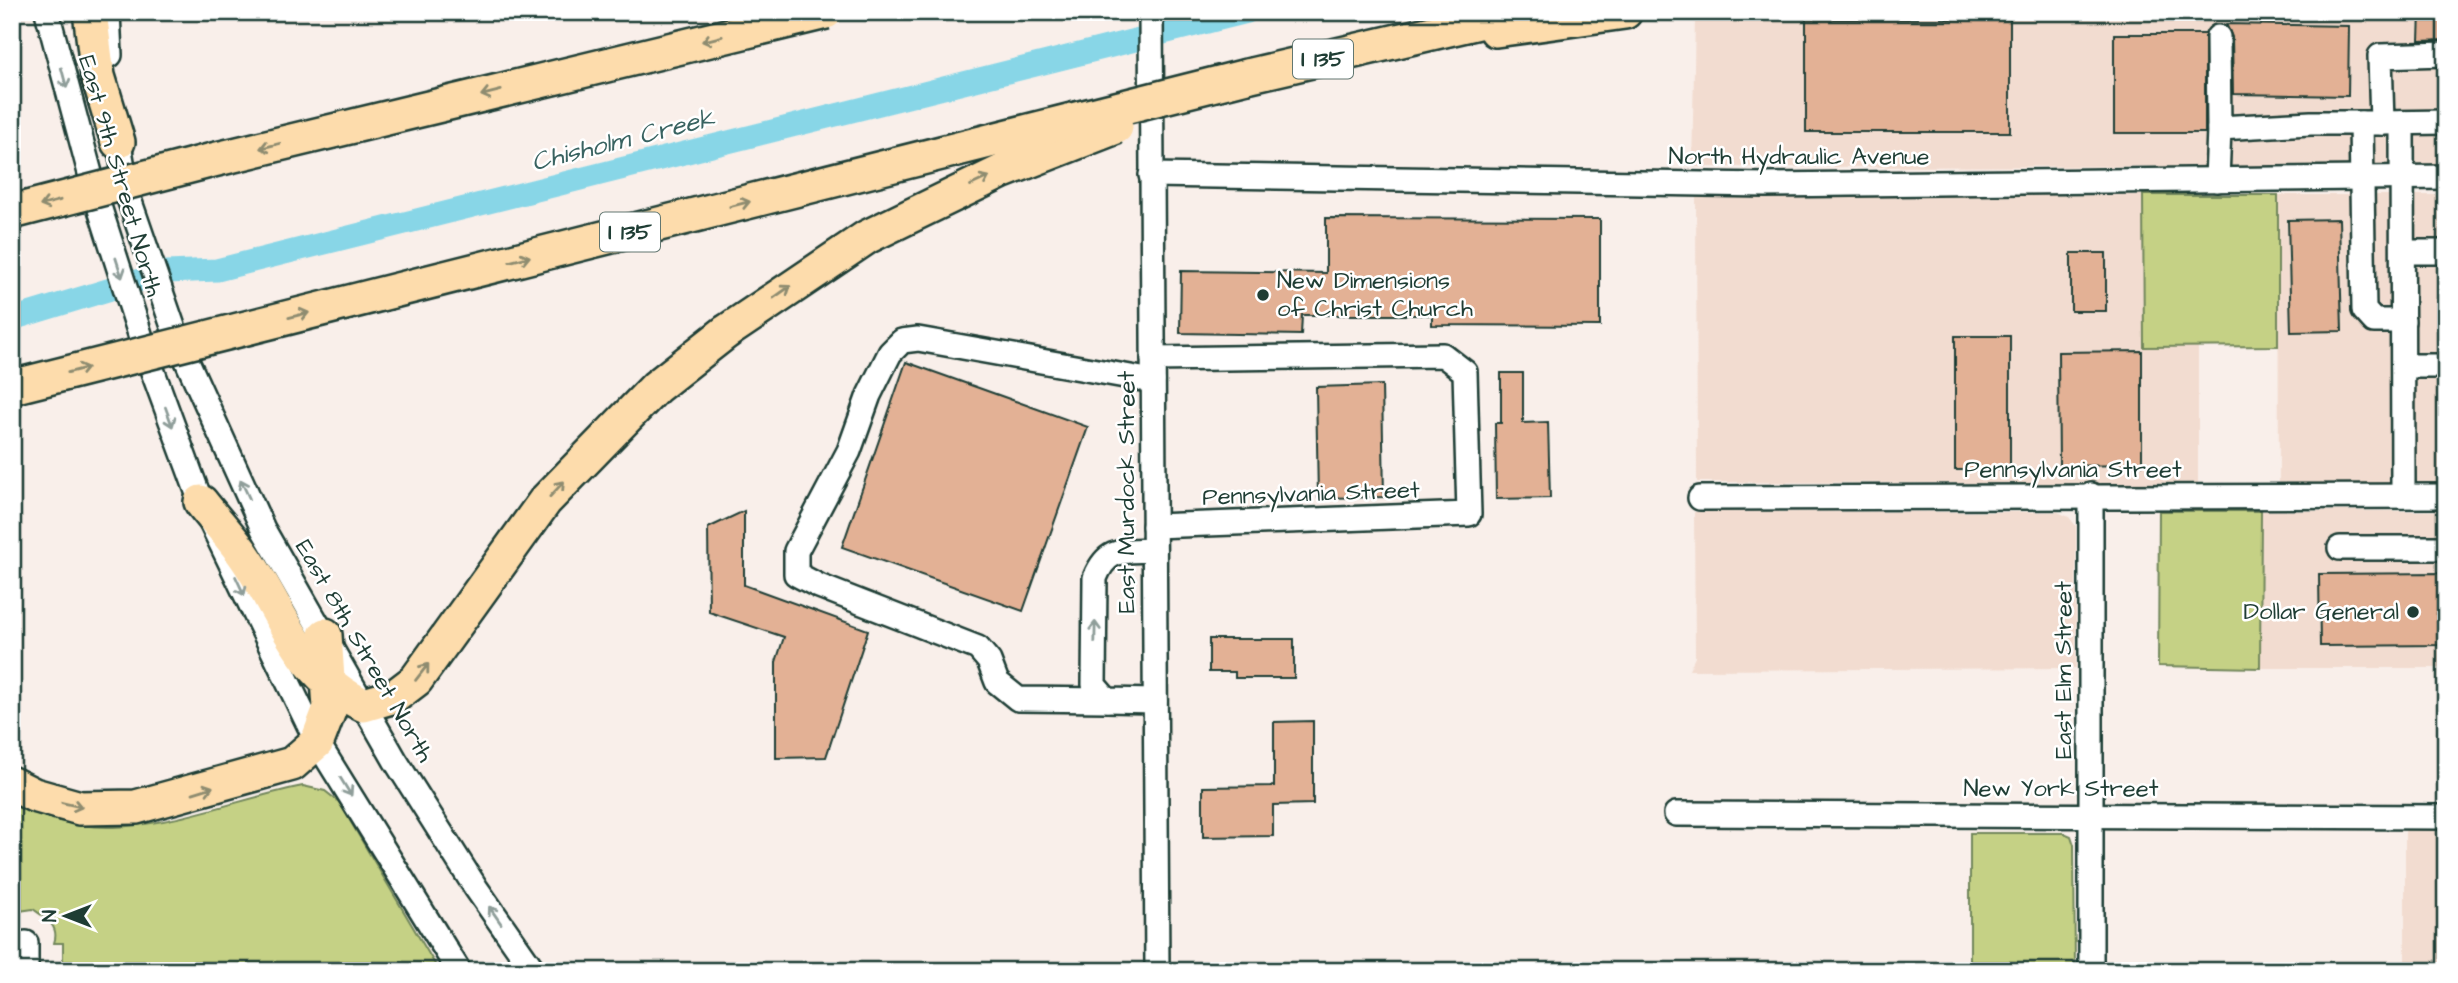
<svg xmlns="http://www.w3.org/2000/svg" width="2458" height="983" viewBox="0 0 2458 983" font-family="'Architects Daughter',sans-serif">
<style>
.built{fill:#f2dcd0}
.green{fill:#c5d185;stroke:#72875c;stroke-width:2}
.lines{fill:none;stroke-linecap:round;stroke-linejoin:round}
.canal{stroke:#88d6e7;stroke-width:23}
.building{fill:#e3b195;stroke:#1f3d34;stroke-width:2}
.minor-casing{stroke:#1f3d34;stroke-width:28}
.highway-casing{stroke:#1f3d34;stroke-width:38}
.minor{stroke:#fff;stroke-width:23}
.highway{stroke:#fddcac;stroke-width:33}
.highway-bridge-casing{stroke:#1f3d34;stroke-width:38;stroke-linecap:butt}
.highway-bridge{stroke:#fddcac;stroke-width:33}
.oneway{stroke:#8e8c70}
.oneway2{stroke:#8f9e9a}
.poi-dot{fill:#1f3d34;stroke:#fff;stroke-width:2.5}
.labels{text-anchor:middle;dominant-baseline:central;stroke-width:5;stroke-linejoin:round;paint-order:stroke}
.shield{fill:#fff;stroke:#627771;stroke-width:2}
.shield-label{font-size:23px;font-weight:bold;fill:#1f3d34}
.street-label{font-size:24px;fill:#1f3d34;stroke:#fff}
.poi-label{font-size:24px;fill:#1f3d34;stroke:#fff;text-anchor:start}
.water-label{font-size:26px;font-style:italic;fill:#396361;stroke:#fff}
</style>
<rect width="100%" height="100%" fill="#f9efea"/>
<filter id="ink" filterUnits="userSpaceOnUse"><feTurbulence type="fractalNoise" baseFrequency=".0143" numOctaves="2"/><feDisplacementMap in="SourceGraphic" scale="14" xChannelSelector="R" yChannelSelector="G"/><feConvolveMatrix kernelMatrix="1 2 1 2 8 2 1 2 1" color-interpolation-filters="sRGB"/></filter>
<g filter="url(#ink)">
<g class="built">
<path d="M1727,12H2091V19L2446,12V166L1692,167L1695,17Z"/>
<path d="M2143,195L2144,346L2198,347V484L1697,482L1696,197Z"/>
<path d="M2278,195H2446V484H2279Z"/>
<path d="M2261,511H2446V808H2442V668H2260Z"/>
<path d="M1694,512H2058L2069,517L2076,526V668L1689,670L1695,657Z"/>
<rect x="2405" y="829" width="41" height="142"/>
</g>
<g class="green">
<path d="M2143,195H2278V346L2144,347Z"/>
<path d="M2159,511H2261L2260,668L2158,666Z"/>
<path d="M303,786L325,791L339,802L439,971H63V943H54C60,926 46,918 33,909L12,912V802C108,858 206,805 303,786Z"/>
<path d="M1970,833H2064L2071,836L2074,845L2075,971H1970Z"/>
</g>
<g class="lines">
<path class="canal" d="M12,319L167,272L217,270L1247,12"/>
</g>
<g class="building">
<path d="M2420,12H2446V40L2419,41Z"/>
<rect x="1806" y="19" width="204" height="113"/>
<path d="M2226,24L2349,26L2348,96L2233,94L2232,37Z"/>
<rect x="2114" y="34" width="91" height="99"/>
<path d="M1326,218L1600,219V326L1432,325V315H1302L1301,335L1180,333L1181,271L1326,273Z"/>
<path d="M2339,219L2342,331L2291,332L2288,220Z"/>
<rect x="2071" y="253" width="35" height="58"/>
<rect x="1955" y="336" width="55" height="134"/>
<path d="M2142,351V465L2059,466L2058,352Z"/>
<path d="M906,362L1088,427L1023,611L842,547Z"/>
<path d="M1501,373H1523V423L1548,422L1550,498L1496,499L1495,423H1501Z"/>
<path d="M1382,385L1384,497L1318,498L1316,387Z"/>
<path d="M744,511V585L868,630L826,757L776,758V662L784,637L709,612L708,528Z"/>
<path d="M2443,573L2444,645L2320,646L2319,574Z"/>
<path d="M1209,639H1294V678H1235V672H1209Z"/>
<path d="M1313,721V804L1273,805V836L1203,837V787L1274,786V722Z"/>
</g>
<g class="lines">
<g class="minor-casing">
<g id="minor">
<path d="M47,12L98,203L146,353L201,502L317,742L459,971"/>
<path d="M108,12L110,55"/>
<path d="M1151,12L1157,971"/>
<path d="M2218,37L2219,128"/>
<path d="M2446,54L2380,56L2382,123L2446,122"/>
<path d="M2361,123L2364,310L2374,321H2403"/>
<path d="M2402,123L2403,496"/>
<path d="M116,127L128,196L178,341L263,529L395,760L476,888L534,971"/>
<path d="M1151,175L1766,185L2446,177"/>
<path d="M2217,180L2219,128L2311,123H2382"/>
<path d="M2403,252H2446"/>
<path d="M1153,359L1443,355L1465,372L1469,514L1154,526"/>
<path d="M2403,366H2446"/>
<path d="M2091,495V971"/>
<path d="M1700,498L2446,496"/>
<path d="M2340,548H2446"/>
<path d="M1154,550C1124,552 1108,546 1095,578L1094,685L1107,700L1155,701"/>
<path d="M1107,700L1018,699L997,682L989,661L978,648L819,586L796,574V551L849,451L869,395L890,353L902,341L918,339L1153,381"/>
<path d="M1676,814L2446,817"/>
<path d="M26,971V943"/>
</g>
</g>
<g class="highway-casing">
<g id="highway">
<path d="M90,12L98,76L118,142"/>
<path d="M1496,30L1625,12"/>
<path d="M1247,76L1522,12"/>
<path d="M201,502C215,520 232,538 245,557C283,611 298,675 364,705L395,696L416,680L545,501L656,387L726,332"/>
<path d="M12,784L34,795L80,808L136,807L292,764L317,742L330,708L325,635"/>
</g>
</g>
<use href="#minor" class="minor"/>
<use href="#highway" class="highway"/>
<g class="highway-bridge-casing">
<g id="highway-bridge">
<path d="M12,212L213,160L826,12"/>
<path d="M726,332L867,237L1003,171L1116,127"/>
<path d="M12,387L1247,76"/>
</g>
</g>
<use href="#highway-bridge" class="highway-bridge"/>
</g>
<defs><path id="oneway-shaft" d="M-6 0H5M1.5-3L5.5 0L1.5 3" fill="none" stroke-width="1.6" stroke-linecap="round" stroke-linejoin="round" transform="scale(1.75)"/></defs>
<g class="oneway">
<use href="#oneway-shaft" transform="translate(712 39) rotate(166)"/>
<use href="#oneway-shaft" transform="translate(491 93) rotate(166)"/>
<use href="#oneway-shaft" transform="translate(270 146) rotate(166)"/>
<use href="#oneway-shaft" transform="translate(980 181) rotate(-25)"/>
<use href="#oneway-shaft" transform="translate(50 203) rotate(165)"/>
<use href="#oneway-shaft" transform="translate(740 204) rotate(-14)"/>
<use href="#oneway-shaft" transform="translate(520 259) rotate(-14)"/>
<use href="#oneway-shaft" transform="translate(782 292) rotate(-35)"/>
<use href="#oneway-shaft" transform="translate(299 315) rotate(-14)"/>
<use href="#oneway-shaft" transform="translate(78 370) rotate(-14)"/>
<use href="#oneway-shaft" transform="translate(557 489) rotate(-47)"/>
<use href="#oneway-shaft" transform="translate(422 672) rotate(-52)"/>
<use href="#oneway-shaft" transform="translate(203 790) rotate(-17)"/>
<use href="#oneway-shaft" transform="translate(72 805) rotate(13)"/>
</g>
<g class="oneway2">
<use href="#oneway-shaft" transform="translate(64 78) rotate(75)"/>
<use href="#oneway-shaft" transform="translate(119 268) rotate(72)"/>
<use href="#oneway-shaft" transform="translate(169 417) rotate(70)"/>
<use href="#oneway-shaft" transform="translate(245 489) rotate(-115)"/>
<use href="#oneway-shaft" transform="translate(240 586) rotate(65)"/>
<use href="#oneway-shaft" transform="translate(1095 632) rotate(-89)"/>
<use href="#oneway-shaft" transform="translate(346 787) rotate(58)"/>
<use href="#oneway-shaft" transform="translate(495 915) rotate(-125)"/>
</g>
</g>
<g class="poi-dot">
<circle cx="1263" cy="295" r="7"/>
<circle cx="2413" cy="612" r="7"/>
</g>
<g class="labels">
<g class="shield">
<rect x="1293" y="39.5" width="60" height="39" rx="5"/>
<rect x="600" y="212.5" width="60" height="39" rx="5"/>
</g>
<g class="shield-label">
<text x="1323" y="59">I 135</text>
<text x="630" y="232">I 135</text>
</g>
<g class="street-label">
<text x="1799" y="157">North Hydraulic Avenue</text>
<text transform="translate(120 176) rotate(74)">East 9th Street North</text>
<text x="2073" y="470">Pennsylvania Street</text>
<text transform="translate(1127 492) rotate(-90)">East Murdock Street</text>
<text transform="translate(1311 494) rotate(-2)">Pennsylvania Street</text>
<text transform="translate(364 651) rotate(60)">East 8th Street North</text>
<text transform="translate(2064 670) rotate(-90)">East Elm Street</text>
<text x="2061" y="789">New York Street</text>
</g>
<g class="poi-label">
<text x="1277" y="281">New Dimensions<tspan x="1277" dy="28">of Christ Church</tspan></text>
<text x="2399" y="612" text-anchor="end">Dollar General</text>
</g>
<g class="water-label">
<text transform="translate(623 140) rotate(-14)">Chisholm Creek</text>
</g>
</g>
<rect width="2458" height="983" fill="none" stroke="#fff" stroke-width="42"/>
<rect x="21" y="21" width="2416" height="941" fill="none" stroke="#1f3d34" stroke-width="2.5" filter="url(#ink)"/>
<g transform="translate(66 916) rotate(270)" stroke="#ffffff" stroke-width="5" paint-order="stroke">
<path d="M0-5L12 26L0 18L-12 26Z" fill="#1f3d34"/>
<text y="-10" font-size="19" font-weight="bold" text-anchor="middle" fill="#1f3d34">N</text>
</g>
</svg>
